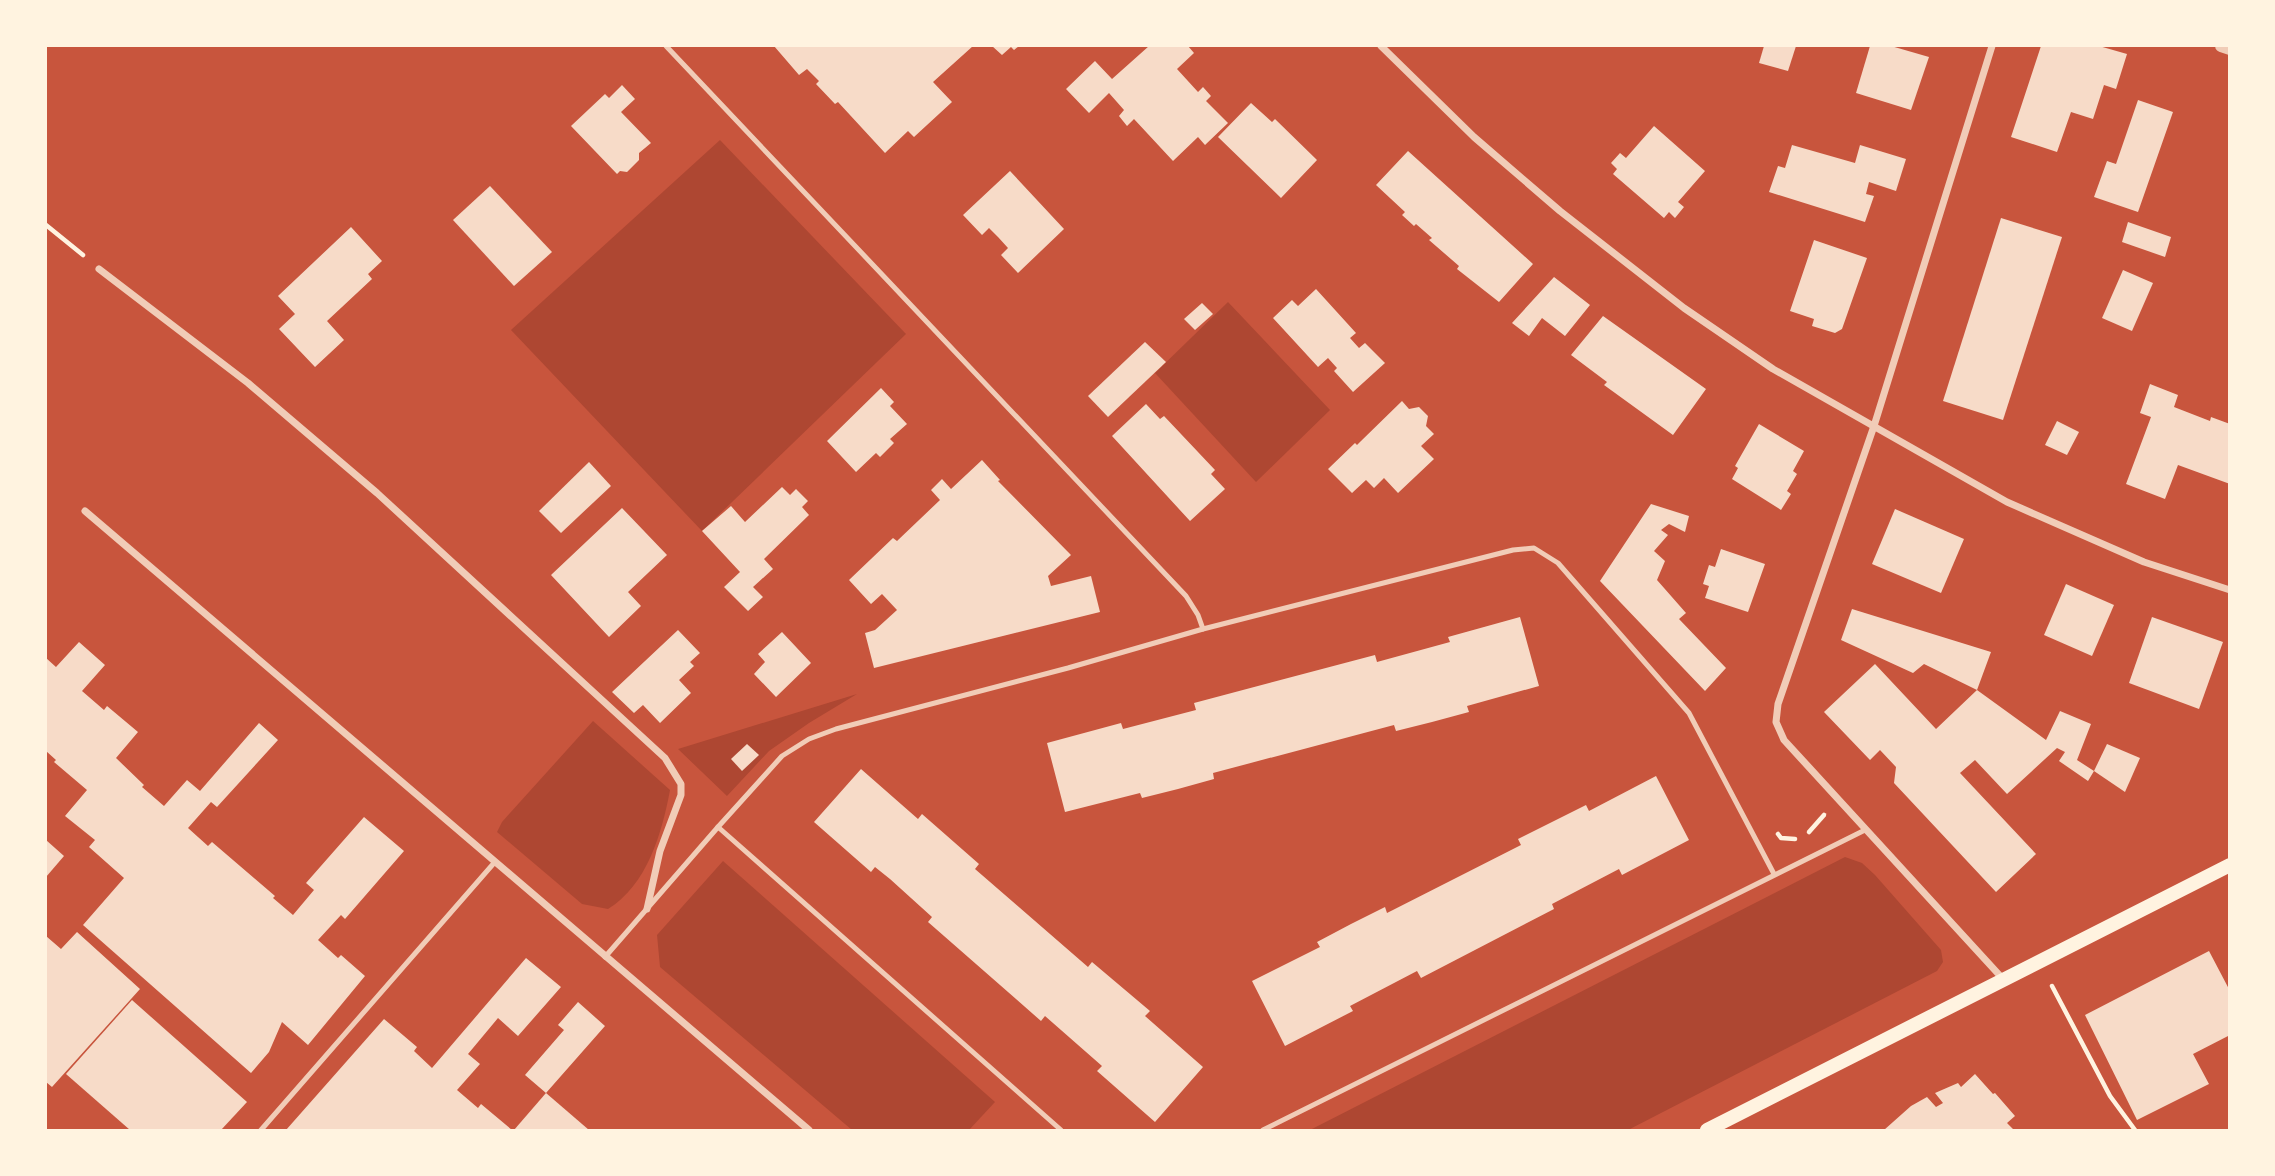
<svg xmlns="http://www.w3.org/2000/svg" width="2275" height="1176" viewBox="0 0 2275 1176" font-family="Arial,sans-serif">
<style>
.green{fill:#ae4732}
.building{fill:#f7dbc8}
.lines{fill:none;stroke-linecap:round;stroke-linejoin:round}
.path{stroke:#fff3e0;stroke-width:4.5}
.service{stroke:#f1ccb7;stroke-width:5}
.minor{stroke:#f1ccb7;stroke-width:7}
.tertiary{stroke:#f1ccb7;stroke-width:12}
.secondary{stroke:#fff3e0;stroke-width:14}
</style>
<rect width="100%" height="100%" fill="#c8553d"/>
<g class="green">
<path d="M720,140L906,334L702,531L511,330Z"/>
<path d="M1228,302L1330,410L1256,482L1155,373Z"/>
<path d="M857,694L809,723L769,751L727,796L678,749Z"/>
<path d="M593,721L670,790C662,833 647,885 608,909L582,904L497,832L502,822Z"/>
<path d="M1845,857L1862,863L1875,875L1941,950L1943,962L1937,971L1628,1130H1310Z"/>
<path d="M723,861L995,1102L969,1130H852L660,967L657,935Z"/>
</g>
<g class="building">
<path d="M774,46H973L933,82L952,102L914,137L908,131L885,153L838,102L835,104L816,84L819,81L807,69L799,75Z"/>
<path d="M992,46H1019L1014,50L1011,47L1002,55Z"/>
<path d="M1149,46H1188L1194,53L1177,69L1198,92L1203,87L1211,96L1206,101L1228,123L1205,145L1198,137L1173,161L1134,119L1127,126L1119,116L1124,110L1109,93L1089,113L1066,89L1095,61L1112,79Z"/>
<path d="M1764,46H1796L1788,71L1759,63Z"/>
<path d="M1870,46H1891L1929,57L1911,110L1856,93Z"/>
<path d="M2041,46H2099L2127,54L2116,89L2104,85L2093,119L2071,112L2057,152L2011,137Z"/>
<path d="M622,85L635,99L621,112L651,143L639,153V160L627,172L620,171L617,174L571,126L605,94L609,98Z"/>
<path d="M2138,100L2173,112L2138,212L2094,197L2107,161L2116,164Z"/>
<path d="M1251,103L1272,122L1275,119L1317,160L1281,198L1218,137Z"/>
<path d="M1654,126L1705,171L1678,202L1684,207L1675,218L1669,212L1664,218L1613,174L1617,169L1611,163L1620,153L1626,158Z"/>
<path d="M1792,145L1855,163L1860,145L1906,159L1896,191L1869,182L1866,194L1874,196L1865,222L1769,192L1778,166L1785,168Z"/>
<path d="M1408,151L1533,264L1499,302L1457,269L1459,266L1429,240L1432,238L1416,224L1414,226L1402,215L1405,212L1376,185Z"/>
<path d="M1010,171L1064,229L1018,273L1001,255L1008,248L998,237L989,228L982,235L963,215Z"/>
<path d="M490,186L552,252L514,286L453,220Z"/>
<path d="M2001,218L2062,237L2003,420L1943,401Z"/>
<path d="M2128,222L2171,237L2165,257L2122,242Z"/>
<path d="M351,227L382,261L368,274L372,279L327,321L344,340L315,367L279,329L295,314L278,296Z"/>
<path d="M1814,240L1867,258L1842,329L1835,333L1812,326L1814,319L1790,311Z"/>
<path d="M2123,270L2153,283L2132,331L2102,318Z"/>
<path d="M1554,277L1590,305L1565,336L1542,318L1529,336L1512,323Z"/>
<path d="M1316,289L1356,333L1350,338L1359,348L1365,343L1385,363L1353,392L1334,371L1337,368L1328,358L1318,367L1273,318L1292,300L1298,306Z"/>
<path d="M1202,303L1213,314L1195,330L1184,319Z"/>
<path d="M1603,316L1706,389L1673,435L1604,385L1607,382L1571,355Z"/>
<path d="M1145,342L1166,362L1108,417L1088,396Z"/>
<path d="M2150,384L2178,395L2174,407L2210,421L2211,417L2230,424V484L2178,465L2165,499L2126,484L2151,417L2140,413Z"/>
<path d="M881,388L894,402L890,406L907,424L890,439L894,443L880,457L876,453L856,472L827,441Z"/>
<path d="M1402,401L1409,409L1419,407L1428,416L1426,426L1434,434L1421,446L1434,459L1398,493L1384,478L1374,488L1366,480L1352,493L1328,469L1355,443L1357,445L1361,441Z"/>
<path d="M1146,404L1160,419L1164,416L1215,470L1211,474L1225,489L1190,521L1112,436Z"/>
<path d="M2057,421L2079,432L2067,455L2045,445Z"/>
<path d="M1759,424L1804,451L1793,471L1797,474L1787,491L1791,494L1781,510L1732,479L1738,468L1735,466Z"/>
<path d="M982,460L1000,480L998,481L1071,555L1048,576L1051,586L1091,576L1100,612L874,668L865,633L875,630L897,610L882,594L871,604L849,580L893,538L897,541L940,500L931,490L942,479L951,489Z"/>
<path d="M589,462L611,486L561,533L539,511Z"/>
<path d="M782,487L790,495L796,489L808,501L802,507L809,515L764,559L773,569L753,587L763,597L748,611L724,587L740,572L702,531L731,506L745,522Z"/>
<path d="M1651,504L1689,516L1685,532L1669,524L1661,530L1668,535L1654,551L1665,561L1657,580L1686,613L1679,619L1726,668L1705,691L1600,581Z"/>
<path d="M622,508L667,555L628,592L641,606L609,637L551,575Z"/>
<path d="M1895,509L1964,539L1941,593L1872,564Z"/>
<path d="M1721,549L1765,564L1748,612L1705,598L1709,586L1703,584L1709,565L1715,567Z"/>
<path d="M2066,584L2114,605L2092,656L2044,635Z"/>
<path d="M1852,609L1991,652L1977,690L2046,740L2060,711L2091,724L2077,760L2094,771L2088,781L2059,761L2065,752L2057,748L2007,794L1975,760L1960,773L2036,854L1996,892L1894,783L1896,767L1880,750L1870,760L1824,712L1875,664L1936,729L1977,690L1924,664L1913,673L1841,640Z"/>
<path d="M1520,617L1539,686L1467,706L1469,712L1432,722L1396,731L1394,725L1213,773L1214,779L1178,789L1142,798L1140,793L1065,812L1047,743L1121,723L1123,729L1196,710L1194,703L1375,655L1377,662L1450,642L1448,637Z"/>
<path d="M2152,617L2223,642L2199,709L2129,683Z"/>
<path d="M678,630L700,653L690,662L694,666L679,680L691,693L660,723L643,705L634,713L612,692Z"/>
<path d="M782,632L811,663L776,697L754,674L765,662L758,654Z"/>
<path d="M79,642L105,665L82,691L104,710L107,706L138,732L116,758L144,785L142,787L164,806L187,780L200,791L259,723L278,740L217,807L211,802L188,828L208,846L212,842L275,896L273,898L293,915L314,890L306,883L364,817L404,851L345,919L341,915L318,940L338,958L341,955L365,976L308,1045L282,1022L269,1052L251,1073L83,925L124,878L89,847L95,840L65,816L87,790L54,762L56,760L46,751V658L56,667Z"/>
<path d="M747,744L759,755L742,771L731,759Z"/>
<path d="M2107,744L2140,758L2125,792L2094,771Z"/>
<path d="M861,769L918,819L922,814L979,864L975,869L1088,967L1092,962L1150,1011L1145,1016L1203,1067L1155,1122L1097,1071L1102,1066L1045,1016L1041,1021L928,922L932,917L890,879L875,867L871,872L814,822Z"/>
<path d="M1656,776L1689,840L1622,875L1619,869L1552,904L1554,909L1421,978L1417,971L1350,1006L1353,1011L1285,1046L1252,981L1320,947L1317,942L1351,924L1385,907L1387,913L1521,845L1518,839L1586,805L1589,811Z"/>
<path d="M46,840L64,856L46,877Z"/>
<path d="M77,932L140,989L52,1087L46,1082V936L61,949Z"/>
<path d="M2209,951L2230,991V1035L2193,1054L2209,1084L2137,1120L2085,1015Z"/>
<path d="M526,958L561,987L518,1036L498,1018L468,1054L480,1064L457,1090L478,1108L481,1104L512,1130H286L384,1019L417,1047L414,1051L432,1068Z"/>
<path d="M132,1000L247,1102L221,1130H130L66,1074Z"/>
<path d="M578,1002L605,1026L546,1093L525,1075L564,1030L558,1025Z"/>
<path d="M1975,1074L1993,1094L1995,1093L2015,1116L2007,1123L2014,1130H1884L1911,1106L1927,1097L1936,1107L1943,1103L1935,1093L1958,1083L1961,1087Z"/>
<path d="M546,1093L589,1130H514Z"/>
</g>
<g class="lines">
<g class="path">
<path d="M46,225L83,255"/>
<path d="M1809,832L1824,815"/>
<path d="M1778,834L1781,838L1795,839"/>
<path d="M2052,986L2110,1096L2135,1130"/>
</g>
<g class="service">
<path d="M666,46L1186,596L1198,615L1203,629"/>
<path d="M718,827L782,756L809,739L836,729L1068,668L1203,629L1513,550L1534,548L1558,563L1689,713L1774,874"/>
<path d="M605,957L718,827L1061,1130"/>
<path d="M261,1130L494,863"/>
<path d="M1263,1130L1865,830"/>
</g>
<g class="minor">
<path d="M1381,46L1474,137L1560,211L1684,308L1773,369L2007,502L2144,562L2230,590"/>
<path d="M1992,46L1874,426L1778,704L1776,722L1784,740L2003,979"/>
<path d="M99,269L248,383L377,493L665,758L681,784V795L660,851L647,909"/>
<path d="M85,511L809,1130"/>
</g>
<path class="tertiary" d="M2221,46L2230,49"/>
<path class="secondary" d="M1707,1130L2230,865"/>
</g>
<rect width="2275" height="1176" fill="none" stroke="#fff3e0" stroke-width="94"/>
</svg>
